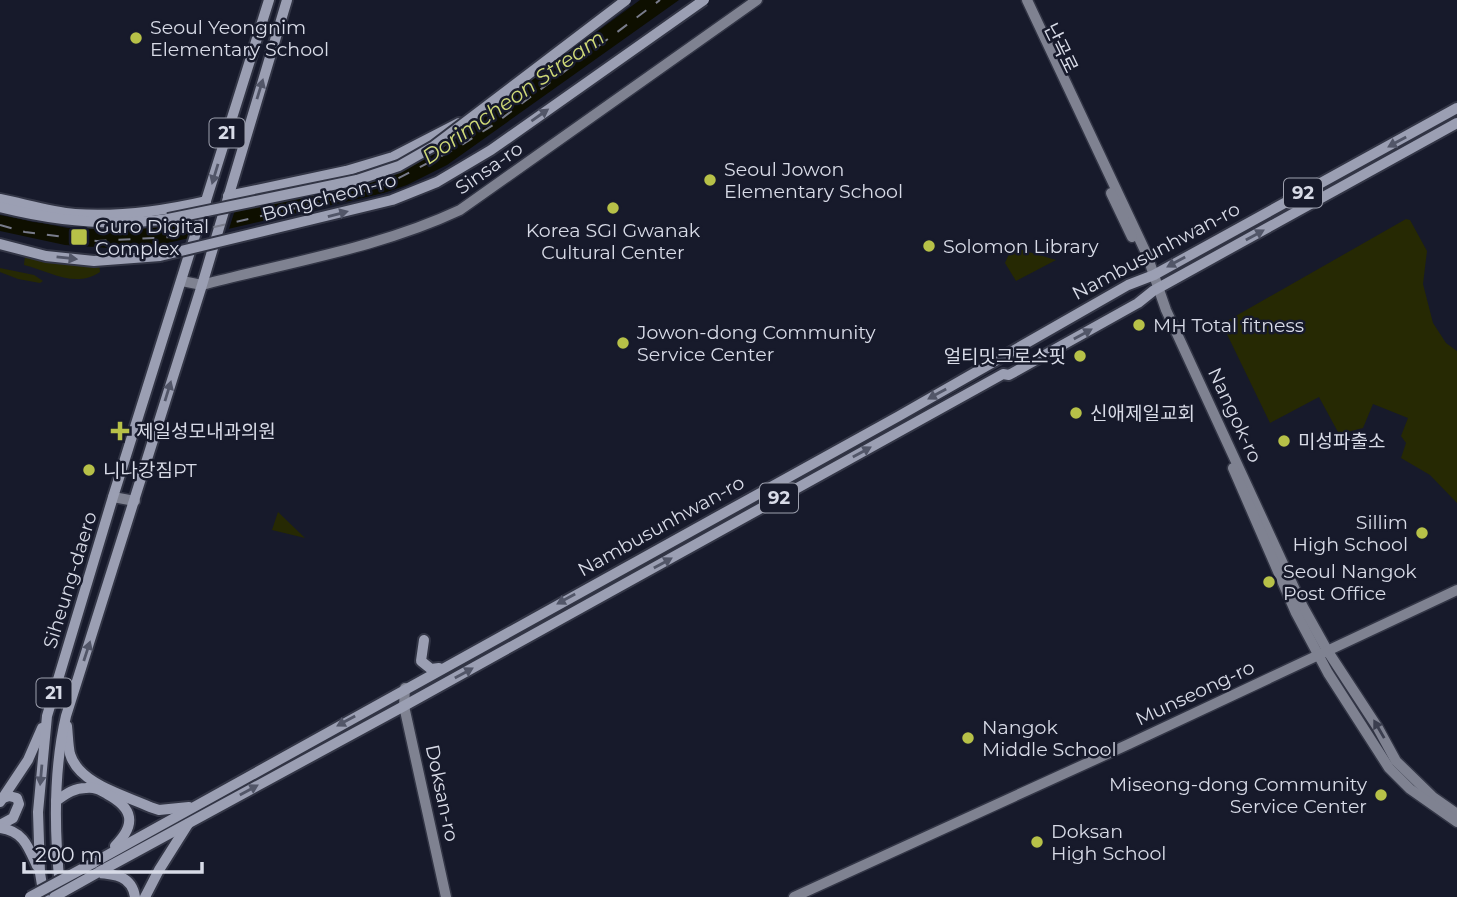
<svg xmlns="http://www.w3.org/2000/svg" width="1457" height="897" viewBox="0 0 1457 897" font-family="Montserrat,'Noto Sans KR',sans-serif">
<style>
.green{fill:#262903}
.water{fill:#0e0f00}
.pier{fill:#171a2b}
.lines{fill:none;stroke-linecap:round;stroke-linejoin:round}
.secondary-casing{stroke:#323545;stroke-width:13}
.primary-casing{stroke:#323545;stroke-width:14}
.secondary{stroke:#7f8291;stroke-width:10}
.primary{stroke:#9b9fb3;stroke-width:10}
.rail{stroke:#797c8b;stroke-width:2;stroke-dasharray:12 12;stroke-linecap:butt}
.primary-bridge-casing{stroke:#323545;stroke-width:14;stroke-linecap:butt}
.primary-bridge{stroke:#9b9fb3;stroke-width:10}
.oneway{fill:#525668}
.oneway2{fill:#3b3e4f}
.poi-dot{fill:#b7c148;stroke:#171a2b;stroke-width:2.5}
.labels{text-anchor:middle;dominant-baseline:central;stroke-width:5;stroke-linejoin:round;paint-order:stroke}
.shield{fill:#171a2b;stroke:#9ea1af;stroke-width:2}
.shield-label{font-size:18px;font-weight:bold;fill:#d8dbe7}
.poi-label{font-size:19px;fill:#d8dbe7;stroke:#171a2b;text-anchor:start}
.street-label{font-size:19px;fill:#d8dbe7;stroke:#171a2b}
.water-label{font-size:21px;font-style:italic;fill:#cfd976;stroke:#171a2b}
</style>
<rect width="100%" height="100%" fill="#171a2b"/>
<g class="green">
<path d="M1406,219L1410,220L1427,251L1423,284L1433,323L1446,343L1457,351V503L1430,475L1401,458L1406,443L1401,436L1408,418L1373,404L1363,428L1339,434L1319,397L1270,423L1224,328L1227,321Z"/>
<path d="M1012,247L1056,260L1016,281L1005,263Z"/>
<path d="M25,256L99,264L100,272C75,289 49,271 24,265Z"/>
<path d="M0,268L34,275L43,281L40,283L18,279L0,272Z"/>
<path d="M278,512L305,538L272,530Z"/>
</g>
<path class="water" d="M640,0H679L447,165L407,185L384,193L159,245L109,248L65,245L0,231V215L68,228L139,229L174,224L357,184L437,149Z"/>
<path class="pier" d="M634,0L438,149L439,151L400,172L340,193L338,188L235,210L228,232L408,187L445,170L409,188L385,197L178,246L145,250L188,242L195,219L157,227L102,229L33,222L0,214V211L108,227L357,180L435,147Z"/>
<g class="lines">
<g class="secondary-casing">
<g id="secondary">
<path d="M1027,0L1147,255L1166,310L1303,607L1327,650L1378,728L1396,761L1433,797L1457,814"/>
<path d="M1111,193L1132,237"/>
<path d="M182,281L202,285C289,262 379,248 460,210L757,0"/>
<path d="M1233,468L1296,613L1328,673L1389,768L1410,789L1457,822"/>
<path d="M113,497L135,501"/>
<path d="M405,688L404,706L446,897"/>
<path d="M794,897L1129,744L1457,590"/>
</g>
</g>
<g class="primary-casing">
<g id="primary">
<path d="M228,196L346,171L393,157L459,123"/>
<path d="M0,199C25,204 50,212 75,214C120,217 163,211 206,201"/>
<path d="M0,207C56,221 110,227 168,219"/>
<path d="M0,244L46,256L94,261L160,256"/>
<path d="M424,640L421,661L431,669L439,668"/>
<path d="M67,726C68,735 68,745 70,754C79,784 124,795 150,807L159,810L189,807"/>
<path d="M56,801C66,794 74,788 86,788C95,787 100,790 107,794C133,808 137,824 115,846"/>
<path d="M0,802L28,760L42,728"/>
<path d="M0,825L13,818L19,804L17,798L9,796L3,798"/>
<path d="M0,828C23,831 28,846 37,866"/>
<path d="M93,863L899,416L1128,285L1154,275L1457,108"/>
<path d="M97,873L404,706L1003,374L1009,375L1138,303L1153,291L1457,123"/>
<path d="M97,873C115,874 132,876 135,897"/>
<path d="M60,887C54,830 53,772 66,716L202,285L287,0"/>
<path d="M44,897L40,873L38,812L47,716L113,497L269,0"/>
<path d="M145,897L159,870L188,824"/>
</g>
</g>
<use href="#secondary" class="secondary"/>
<use href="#primary" class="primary"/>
<path class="rail" d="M0,225L25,232L97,241L171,237L352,195L389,183L457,148L493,125L660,0"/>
<g class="primary-bridge-casing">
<g id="primary-bridge">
<path d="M168,219L357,180L399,166L434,146L626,0"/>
<path d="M160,256L392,200L437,182L491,150L704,0"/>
<path d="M30,897L93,863"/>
<path d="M54,897L97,873"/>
</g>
</g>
<use href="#primary-bridge" class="primary-bridge"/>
</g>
<defs><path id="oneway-solid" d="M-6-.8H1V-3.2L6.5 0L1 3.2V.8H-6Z" transform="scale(1.75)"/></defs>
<g class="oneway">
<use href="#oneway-solid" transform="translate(260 89) rotate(-73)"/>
<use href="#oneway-solid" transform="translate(540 115) rotate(-35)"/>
<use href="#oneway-solid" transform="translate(1397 142) rotate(151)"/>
<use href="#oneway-solid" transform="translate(215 174) rotate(107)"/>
<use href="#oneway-solid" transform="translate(338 214) rotate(-15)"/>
<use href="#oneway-solid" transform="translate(1255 235) rotate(-29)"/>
<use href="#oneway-solid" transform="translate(67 258) rotate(6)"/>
<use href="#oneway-solid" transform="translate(1176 262) rotate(151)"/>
<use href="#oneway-solid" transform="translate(1083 334) rotate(-29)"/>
<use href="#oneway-solid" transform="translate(168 391) rotate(-73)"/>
<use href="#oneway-solid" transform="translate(937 394) rotate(151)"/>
<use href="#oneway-solid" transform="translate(862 452) rotate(-29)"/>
<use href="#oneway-solid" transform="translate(663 563) rotate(-29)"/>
<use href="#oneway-solid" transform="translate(566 599) rotate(151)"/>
<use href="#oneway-solid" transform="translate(87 651) rotate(-72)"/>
<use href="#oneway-solid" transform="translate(464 673) rotate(-29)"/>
<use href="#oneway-solid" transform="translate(346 721) rotate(151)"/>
<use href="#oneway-solid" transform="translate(41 775) rotate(95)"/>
<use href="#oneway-solid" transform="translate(249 790) rotate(-29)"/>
</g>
<use class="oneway2" href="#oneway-solid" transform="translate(1379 729) rotate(-120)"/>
<g class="poi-dot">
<circle cx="136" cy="38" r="7"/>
<circle cx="710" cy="180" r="7"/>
<circle cx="613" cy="208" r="7"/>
<rect x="70" y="228" width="18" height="18" rx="3.5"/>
<circle cx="929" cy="246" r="7"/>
<circle cx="1139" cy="325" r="7"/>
<circle cx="623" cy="343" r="7"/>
<circle cx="1080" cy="356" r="7"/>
<circle cx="1076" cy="413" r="7"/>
<path d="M116.5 420.5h7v7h7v7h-7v7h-7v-7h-7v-7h7z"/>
<circle cx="1284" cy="441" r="7"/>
<circle cx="89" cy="470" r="7"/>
<circle cx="1422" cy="533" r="7"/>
<circle cx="1269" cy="582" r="7"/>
<circle cx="968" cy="738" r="7"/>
<circle cx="1381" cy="795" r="7"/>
<circle cx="1037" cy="842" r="7"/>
</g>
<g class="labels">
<g class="shield">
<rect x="209.5" y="118.5" width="35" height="29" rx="5"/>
<rect x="1284" y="178.5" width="38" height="29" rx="5"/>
<rect x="760" y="483.5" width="38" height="29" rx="5"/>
<rect x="36.5" y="678.5" width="35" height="29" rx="5"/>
</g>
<g class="shield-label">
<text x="227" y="133">21</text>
<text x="1303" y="193">92</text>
<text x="779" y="498">92</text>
<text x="54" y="693">21</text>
</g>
<g class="poi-label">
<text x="150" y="27">Seoul Yeongnim<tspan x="150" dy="22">Elementary School</tspan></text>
<text x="724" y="169">Seoul Jowon<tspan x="724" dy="22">Elementary School</tspan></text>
<text x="95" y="226">Guro Digital<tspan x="95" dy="22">Complex</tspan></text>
<text x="613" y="230" text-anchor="middle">Korea SGI Gwanak<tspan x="613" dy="22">Cultural Center</tspan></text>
<text x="943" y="246">Solomon Library</text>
<text x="1153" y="325">MH Total fitness</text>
<text x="637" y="332">Jowon-dong Community<tspan x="637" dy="22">Service Center</tspan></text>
<text x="1066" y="356" text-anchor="end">얼티밋크로스핏</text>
<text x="1090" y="413">신애제일교회</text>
<text x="136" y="431">제일성모내과의원</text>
<text x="1298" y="441">미성파출소</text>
<text x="103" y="470">니나강짐PT</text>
<text x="1408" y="522" text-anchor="end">Sillim<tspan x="1408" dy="22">High School</tspan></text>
<text x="1283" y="571">Seoul Nangok<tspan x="1283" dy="22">Post Office</tspan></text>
<text x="982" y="727">Nangok<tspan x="982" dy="22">Middle School</tspan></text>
<text x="1367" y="784" text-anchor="end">Miseong-dong Community<tspan x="1367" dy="22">Service Center</tspan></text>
<text x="1051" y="831">Doksan<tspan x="1051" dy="22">High School</tspan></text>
</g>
<g class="street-label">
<text transform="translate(1061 48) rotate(64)">난곡로</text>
<text transform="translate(489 168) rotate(-35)">Sinsa-ro</text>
<text transform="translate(329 197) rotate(-15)">Bongcheon-ro</text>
<text transform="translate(1156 251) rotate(-28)">Nambusunhwan-ro</text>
<text transform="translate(1235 415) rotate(65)">Nangok-ro</text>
<text transform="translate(661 526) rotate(-29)">Nambusunhwan-ro</text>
<text transform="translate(70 580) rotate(-73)">Siheung-daero</text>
<text transform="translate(1195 693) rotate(-25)">Munseong-ro</text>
<text transform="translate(442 793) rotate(78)">Doksan-ro</text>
</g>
<g class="water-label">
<text transform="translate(513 97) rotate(-35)">Dorimcheon Stream</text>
</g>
</g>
<path d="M24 862v10h178v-10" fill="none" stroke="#d8dbe7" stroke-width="3.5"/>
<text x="35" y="862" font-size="21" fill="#d8dbe7" stroke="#171a2b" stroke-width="5" paint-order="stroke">200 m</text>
</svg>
